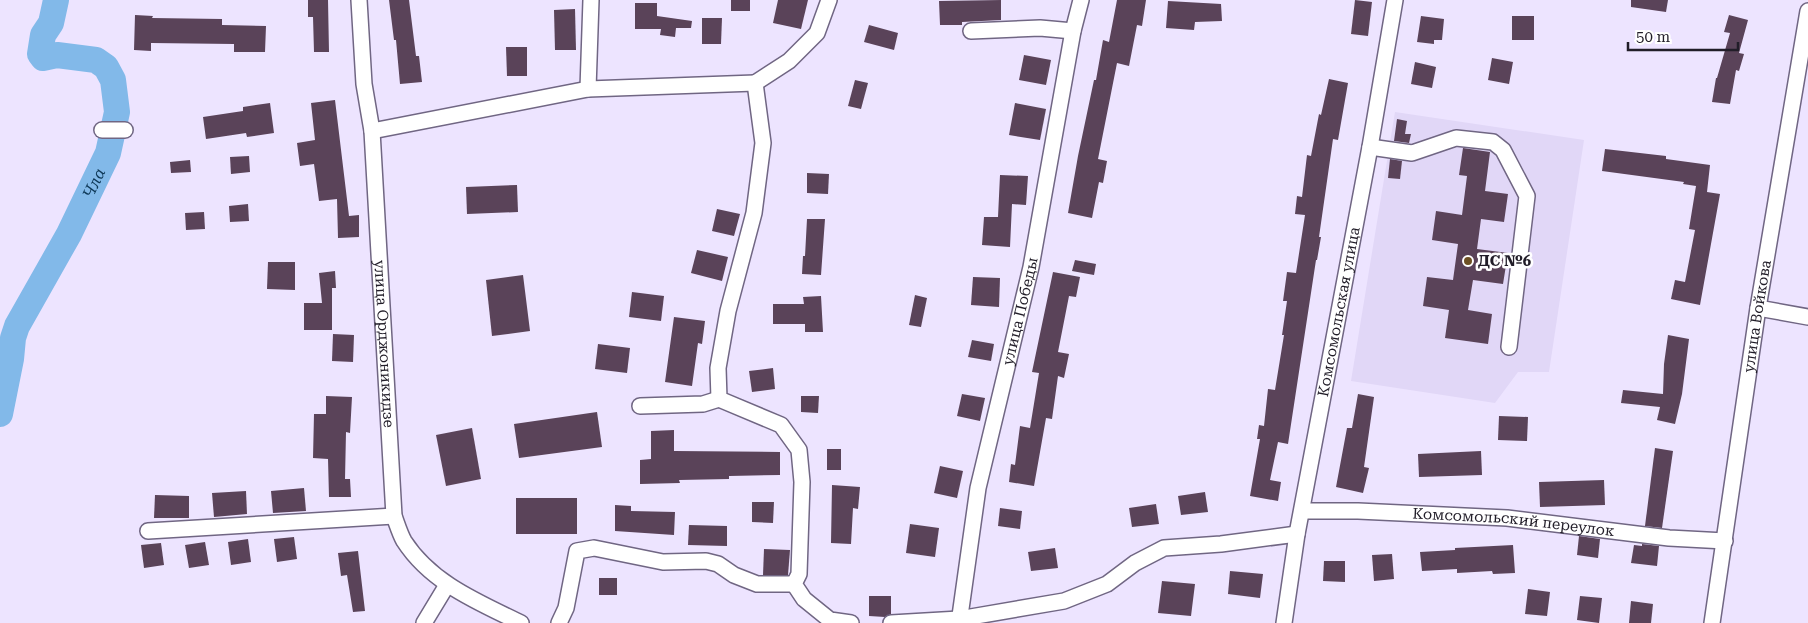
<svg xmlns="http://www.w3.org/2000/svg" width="1808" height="623" viewBox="0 0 1808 623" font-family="'Roboto Serif',serif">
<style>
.built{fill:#e1d7f7}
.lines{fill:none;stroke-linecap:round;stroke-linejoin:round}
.river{stroke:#82b9e9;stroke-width:26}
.building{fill:#5a4359}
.minor-casing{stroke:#706683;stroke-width:18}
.minor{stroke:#fff;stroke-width:15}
.poi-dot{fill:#6d5124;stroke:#fff;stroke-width:2}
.labels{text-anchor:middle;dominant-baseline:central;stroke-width:5;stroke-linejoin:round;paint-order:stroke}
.poi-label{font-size:15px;font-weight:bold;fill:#211d28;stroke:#fff;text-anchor:start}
.street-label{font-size:15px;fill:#211d28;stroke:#fff}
.water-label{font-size:16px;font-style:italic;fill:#0e3857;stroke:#fff}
</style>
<rect width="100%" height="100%" fill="#ede4ff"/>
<path class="built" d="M1395,112L1584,140L1549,372H1518L1495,403L1351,381Z"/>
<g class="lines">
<path class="river" id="s1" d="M0,414L11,359L13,338L17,326L69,234L108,153L117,112L113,80L106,67L96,60L57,55L43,58L40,54L43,35L51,23L56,0"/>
</g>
<g class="building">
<path d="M308,0H328L329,52H314L313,17H308Z"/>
<path d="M389,0H409L416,56H419L422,82L400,84L396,40H394Z"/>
<rect x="731" y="0" width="19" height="11"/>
<path d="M778,0H808L801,29L773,23Z"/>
<path d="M1001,0V20L962,22V25H940L939,1Z"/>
<path d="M1117,0H1146L1142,26L1137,25L1129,66L1117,63L1098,159L1107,161L1103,183L1099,182L1092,218L1068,213L1078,156L1094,80H1096L1103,40L1109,42Z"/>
<path d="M1355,0L1372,2L1368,36L1351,34Z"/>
<path d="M1631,0H1668L1666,12L1631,7Z"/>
<path d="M1168,1L1221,4L1222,21L1195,22L1194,30L1166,28Z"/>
<path d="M635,3H657V16L692,21L691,28H676L675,37L660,35L661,29H635Z"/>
<path d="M575,9L576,50H555L554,10Z"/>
<path d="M135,15L153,16L152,18L222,19V25L266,26L265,52H234V44L151,43V51L134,50Z"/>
<path d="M1729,15L1748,20L1739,53L1744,54L1739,71L1736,70L1730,104L1712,102L1716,78H1717L1730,33L1724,32Z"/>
<path d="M1421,16L1444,19L1442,40H1434V44L1417,42Z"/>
<rect x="1512" y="16" width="22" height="24"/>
<path d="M702,18H722L721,44H702Z"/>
<path d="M869,25L898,33L894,50L864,42Z"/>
<path d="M506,47H527V76H507Z"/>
<path d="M1024,55L1051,60L1046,85L1019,80Z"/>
<path d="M1492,58L1513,62L1509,84L1488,80Z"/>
<path d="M1415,62L1436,67L1432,88L1411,84Z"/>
<path d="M1329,79L1348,83L1338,140L1333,139L1319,237H1321L1317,260H1316L1288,444L1278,442L1270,480L1281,482L1278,501L1250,496L1260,439H1257L1259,425L1264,426L1268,389L1275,390L1284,335H1282L1287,301H1283L1287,272L1296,273L1305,215L1295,214L1297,196L1302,197L1307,155L1311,156L1319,114L1321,115Z"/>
<path d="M855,80L868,83L861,109L848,106Z"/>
<path d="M335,100L349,216L359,215V237L338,238L337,199L319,201L314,164L300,166L297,143L315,140L311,103Z"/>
<path d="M270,103L274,133L247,137L246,133L206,139L203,117L243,111V107Z"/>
<path d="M1015,103L1046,109L1040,140L1009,135Z"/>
<path d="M1397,119L1407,121L1405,134H1411L1409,143L1394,141Z"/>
<path d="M1463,148L1490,152L1485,191L1508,194L1504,222L1481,219L1477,249L1508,253L1503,284L1473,280L1468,310L1492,314L1488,344L1445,338L1449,310L1423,306L1427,277L1453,280L1458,244L1432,240L1436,211L1462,215L1467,176L1459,175Z"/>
<path d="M1605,149L1666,156V159L1710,165L1707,192L1720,194L1700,305L1671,299L1675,280L1685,282L1695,230L1689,229L1696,186L1683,184L1684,182L1602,171Z"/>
<path d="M249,156L250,172L231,174L230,157Z"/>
<path d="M1390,159L1402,161L1400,179L1388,178Z"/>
<path d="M190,160L191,172L171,173L170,162Z"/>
<path d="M807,173L829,174L828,194L807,193Z"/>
<path d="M1000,175L1028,176L1026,205L1012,204L1010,247L982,245L984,217H998Z"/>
<path d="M517,185L518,212L467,214L466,187Z"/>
<path d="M248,204L249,221L230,222L229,206Z"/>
<path d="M717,209L740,214L734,236L712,231Z"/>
<path d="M204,212L205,229L186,230L185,213Z"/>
<path d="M807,219H825L821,275L802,274L803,256H805Z"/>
<path d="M697,250L728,257L722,281L691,273Z"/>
<path d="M1075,260L1096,264L1094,275L1072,271Z"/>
<path d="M268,262H295V290L267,289Z"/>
<path d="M335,271L336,288H332V330H304V303H322L319,273Z"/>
<path d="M1053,272L1080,277L1076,297L1069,296L1058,352L1069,354L1064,378L1058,376L1052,419L1046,418L1034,486L1009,482L1011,464L1015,465L1020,426L1030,428L1039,373L1032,372Z"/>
<path d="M523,275L530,331L492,336L486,280Z"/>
<path d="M973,277L1000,278L999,307L971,305Z"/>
<path d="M632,292L664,296L661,321L629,317Z"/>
<path d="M915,295L927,298L921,327L909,325Z"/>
<path d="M821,296L823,332H805V324H773V304H804L803,297Z"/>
<path d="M674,317L705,321L702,344L698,343L692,386L665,382Z"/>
<path d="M333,334L354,335L353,362L332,361Z"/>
<path d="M1668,335L1689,339L1682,394L1675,424L1657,420L1660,407L1621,403L1623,390L1663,394L1664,364Z"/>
<path d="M972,340L994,344L991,361L968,357Z"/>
<path d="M598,344L630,348L627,373L595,369Z"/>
<path d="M773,368L775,389L752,392L749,371Z"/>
<path d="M962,394L985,398L980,421L957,416Z"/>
<path d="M1358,394L1374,397L1364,467L1369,468L1363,493L1336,487L1347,428H1352Z"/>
<path d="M326,396L352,397L350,433L346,432L345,479H350L351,497H329L328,459L313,458L314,414H326Z"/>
<path d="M801,396H819L818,413L801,412Z"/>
<path d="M597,412L602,447L519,458L514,424Z"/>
<path d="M1499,416L1528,417L1527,441L1498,440Z"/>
<path d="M472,428L481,479L446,486L436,435Z"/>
<path d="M674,430V451L780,452V475L729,476V479L679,480L680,483L640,484V460L651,459V431Z"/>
<path d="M1655,448L1673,451L1662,528L1645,526Z"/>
<rect x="827" y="449" width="14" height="21"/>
<path d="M1481,451L1482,475L1419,477L1418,454Z"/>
<path d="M940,466L963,471L957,498L934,493Z"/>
<path d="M1604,480L1605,505L1540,507L1539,482Z"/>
<path d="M832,485L860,487L858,509L853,508L851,544L831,543Z"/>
<path d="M304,488L306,511L273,513L271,491Z"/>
<path d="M246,491L247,514L214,517L212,493Z"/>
<path d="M1205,492L1208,512L1181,515L1178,496Z"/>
<path d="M155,495L189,496V518H154Z"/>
<rect x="516" y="498" width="61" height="36"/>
<path d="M752,502H774L773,523L752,522Z"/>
<path d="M1156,504L1159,524L1132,527L1129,508Z"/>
<path d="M615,505L631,506V511L675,512L674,535L615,531Z"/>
<path d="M1000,508L1022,511L1020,529L998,526Z"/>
<path d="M910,524L939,528L935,557L906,553Z"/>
<path d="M689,525L727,526V546L688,545Z"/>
<path d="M1579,536L1600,539L1598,558L1577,555Z"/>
<path d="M294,537L297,559L277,562L274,539Z"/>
<path d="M248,539L251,562L231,565L228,542Z"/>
<path d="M205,542L209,565L189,568L185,545Z"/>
<path d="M161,543L164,565L144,568L141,545Z"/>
<path d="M1642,544L1659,546L1657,566L1631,563L1634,545L1642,546Z"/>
<path d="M1513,545L1515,573L1493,574L1492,571L1457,573V569L1422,571L1420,552L1455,550V548Z"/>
<path d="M1055,548L1058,568L1031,571L1028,552Z"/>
<path d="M764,549L790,550L788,575H763Z"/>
<path d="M358,551L365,611L353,612L347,575L341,576L338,553Z"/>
<path d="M1392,554L1394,579L1374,581L1372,555Z"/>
<path d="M1324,561H1345V582L1323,581Z"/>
<path d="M1230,571L1263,574L1260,598L1228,594Z"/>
<rect x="599" y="578" width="18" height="17"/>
<path d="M1162,581L1195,584L1191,616L1158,613Z"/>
<path d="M1528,589L1550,592L1547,616L1525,614Z"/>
<path d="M869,596H891V614L885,617L869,616Z"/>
<path d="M1580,596L1602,598L1599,623L1577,620Z"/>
<path d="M1631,601L1653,604L1651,623H1629Z"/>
</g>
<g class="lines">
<g class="minor-casing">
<g id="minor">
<path id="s2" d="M359,0L364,84L372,131L394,516C397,524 400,534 404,541C431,583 478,602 521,623"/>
<path d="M971,31L1040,28L1073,31"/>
<path d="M755,83L763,143L754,213L728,311L718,368L719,399L781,425L799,450L802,482L799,574L794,584L804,599L830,620L851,623"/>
<path d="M755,83L789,61L817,33L829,0"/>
<path d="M588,89L591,0"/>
<path d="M102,130H125"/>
<path d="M372,131L588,89L755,83"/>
<path d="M1370,147L1412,153L1456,138L1493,142L1503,150L1527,196L1509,347"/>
<path d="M1758,308L1808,317"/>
<path d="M640,406L703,404L719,399"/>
<path id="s3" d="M1302,511H1358L1507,518L1669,538L1725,541"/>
<path d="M148,531L394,516"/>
<path d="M424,623L447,585"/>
<path d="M559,623L566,608L577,551L594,548L663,562L706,561L718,564L734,575L757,584H794"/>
<path d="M891,623L959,619L1064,601L1107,584L1135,563L1164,548L1221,544L1297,534"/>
<path id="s4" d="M959,623L978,488L1031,267L1073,31L1081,0"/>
<path id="s5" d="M1284,623L1297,534L1370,147L1395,0"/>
<path id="s6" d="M1712,623L1758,308L1808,11"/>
</g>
</g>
<use href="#minor" class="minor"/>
</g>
<circle class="poi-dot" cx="1468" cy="261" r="5"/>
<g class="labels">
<g class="poi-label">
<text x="1478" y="261">ДС №6</text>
</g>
<g class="street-label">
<text stroke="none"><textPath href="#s4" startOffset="318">улица Победы</textPath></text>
<text stroke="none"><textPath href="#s5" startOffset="316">Комсомольская улица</textPath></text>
<text stroke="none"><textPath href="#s6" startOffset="310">улица Войкова</textPath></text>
<text stroke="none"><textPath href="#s2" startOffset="345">улица Орджоникидзе</textPath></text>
<text stroke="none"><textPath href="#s3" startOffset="212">Комсомольский переулок</textPath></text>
</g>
<g class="water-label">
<text stroke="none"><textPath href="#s1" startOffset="252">Чла</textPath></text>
</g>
</g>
<path d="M1628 42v8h110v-8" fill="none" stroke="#211d28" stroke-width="2.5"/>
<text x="1636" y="42" font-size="15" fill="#211d28" stroke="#ffffff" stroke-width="4" paint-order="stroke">50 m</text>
</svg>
